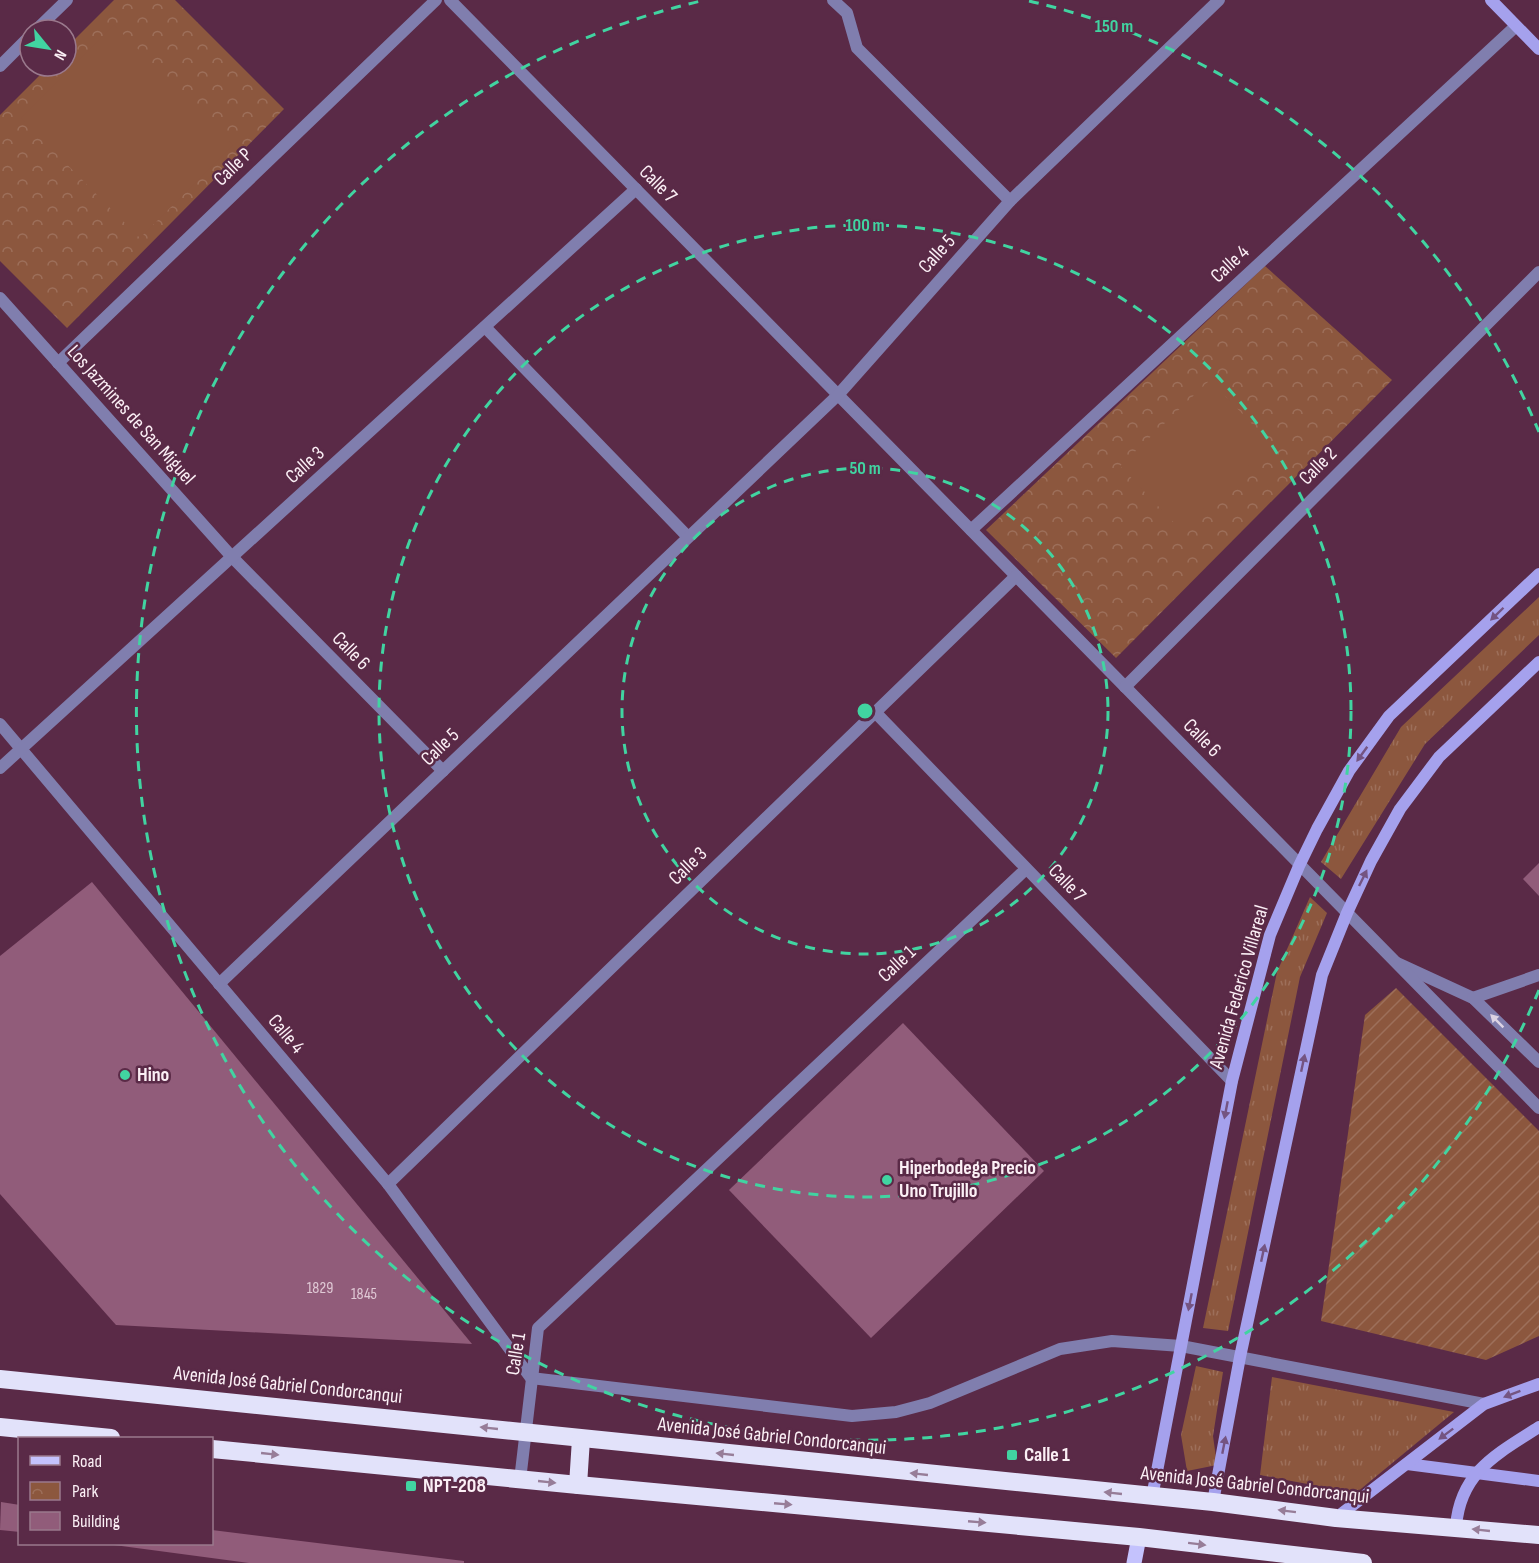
<svg xmlns="http://www.w3.org/2000/svg" width="1539" height="1563" viewBox="0 0 1539 1563" font-family="'Sofia Sans Condensed',sans-serif">
<style>
.grass{fill:url(#grass-tufts)}
.park{fill:url(#park-crowns)}
.garden{fill:url(#garden-furrows)}
.pitch{fill:#8c573e}
.building{fill:#915c7a}
.lines{fill:none;stroke-linecap:round;stroke-linejoin:round}
.lane{stroke:#807eae;stroke-width:12}
.street{stroke:#807eae;stroke-width:12}
.secondary{stroke:#a5a1ed;stroke-width:12}
.primary{stroke:#c4c2fd;stroke-width:15}
.highway{stroke:#e2e2fa;stroke-width:18}
.oneway{fill:#745481}
.oneway2{fill:#dcd3e3}
.oneway3{fill:#977d98}
.ring{fill:none;stroke:#41d4a1;stroke-width:3;stroke-dasharray:10 8}
.poi-dot{fill:#41d4a1;stroke:#5a2a47;stroke-width:2}
.labels{text-anchor:middle;dominant-baseline:central;stroke-width:5;stroke-linejoin:round;paint-order:stroke}
.number-label{font-size:16px;fill:#e0cad6}
.street-label{font-size:20px;fill:#fbeff5;stroke:#5a2a47}
.poi-label{font-size:20px;font-weight:bold;fill:#fbeff5;stroke:#5a2a47;text-anchor:start}
.centre{fill:#41d4a1;stroke:#5a2a47;stroke-width:3}
.ring-label{font-size:18px;text-anchor:middle;font-weight:bold;fill:#41d4a1;stroke:#5a2a47;stroke-width:5;stroke-linejoin:round;paint-order:stroke}
</style>
<defs>
<pattern id="grass-tufts" width="24" height="20" patternUnits="userSpaceOnUse" patternTransform="scale(1.5)"><rect width="24" height="20" fill="#8c573e"/><path d="M3 7l-1-3M5 7V3M7 7l1-3M15 17l-1-3M17 17v-4M19 17l1-3" fill="none" stroke="#9d6f5a"/></pattern>
<pattern id="park-crowns" width="20" height="18" patternUnits="userSpaceOnUse" patternTransform="scale(1.5)"><rect width="20" height="18" fill="#8c573e"/><path d="M2 6a3 3 0 1 1 6 0M12 15a3 3 0 1 1 6 0" fill="none" stroke="#9d6f5a"/></pattern>
<pattern id="garden-furrows" width="10" height="10" patternUnits="userSpaceOnUse" patternTransform="scale(1.5)"><rect width="10" height="10" fill="#8c573e"/><path d="M-1 1l2-2M0 10L10 0M9 11l2-2" fill="none" stroke="#9d6f5a"/></pattern>
</defs>
<rect width="100%" height="100%" fill="#5a2a47"/>
<g class="grass">
<path d="M1539,597V635L1425,744L1341,879L1321,862L1401,727Z"/>
<path d="M1310,897L1327,913L1300,977L1228,1331L1203,1328L1277,972Z"/>
<path d="M1196,1366L1223,1372L1213,1436L1217,1465L1187,1471L1181,1435Z"/>
<path d="M1272,1377L1454,1412L1356,1493L1260,1475Z"/>
</g>
<g class="park">
<path d="M114,0H175L284,109L67,328L0,261V115L49,66H66V48Z"/>
<path d="M1265,266L1392,380L1116,658L986,530Z"/>
</g>
<path class="garden" d="M1396,988L1539,1131V1336L1486,1360L1321,1321L1365,1015Z"/>
<g class="pitch">
<path d="M114,25L233,145L140,238L21,118Z"/>
<path d="M1210,380L1271,444L1181,530L1120,466Z"/>
</g>
<g class="building">
<path d="M1539,863V896L1523,879Z"/>
<path d="M92,882L472,1344L116,1325L0,1194V956Z"/>
<path d="M903,1023L1044,1171L871,1338L729,1190Z"/>
<path d="M1,1502L20,1505V1532L0,1530Z"/>
<path d="M212,1530L464,1561V1563H249L114,1545L212,1544Z"/>
</g>
<g class="lines">
<g class="lane">
<path d="M1397,963L1473,998L1539,1062"/>
<path d="M1473,998L1539,975"/>
</g>
<g class="street">
<path d="M450,0L1539,1108"/>
<path d="M833,0L847,13L857,48L1010,201"/>
<path d="M36,30L67,0"/>
<path d="M0,66L30,36"/>
<path d="M0,298L232,557L443,771"/>
<path d="M485,327L688,537"/>
<path d="M58,363L436,0"/>
<path d="M971,530L1516,26"/>
<path d="M1125,687L1539,272"/>
<path d="M875,712L1232,1081"/>
<path d="M0,724L388,1184L531,1378L852,1416L896,1412L930,1403L1060,1349L1112,1341L1181,1346L1484,1404"/>
<path d="M0,768L636,189"/>
<path d="M219,984L838,395L1010,201L1219,0"/>
<path d="M388,1184L1016,576"/>
<path d="M520,1480L538,1328L1026,869"/>
</g>
<g class="secondary">
<path d="M1491,0L1539,49"/>
<path d="M1407,1464L1539,1481"/>
<path d="M1152,1497L1232,1081L1270,935L1299,866L1317,829L1349,771L1389,716L1539,574"/>
<path d="M1213,1502L1240,1357L1322,975L1347,913L1371,861L1400,809L1439,757L1539,662"/>
<path d="M1336,1518L1484,1404L1539,1384"/>
<path d="M1456,1527C1460,1472 1497,1454 1539,1427"/>
</g>
<path class="primary" d="M1134,1563L1139,1537"/>
<g class="highway">
<path d="M0,1379L1213,1502L1336,1518L1539,1535"/>
<path d="M0,1427L111,1438"/>
<path d="M212,1449L578,1485L1139,1537L1363,1563"/>
<path d="M578,1485L581,1439"/>
</g>
</g>
<defs><path id="oneway-solid" d="M-6-.8H1V-3.2L6.5 0L1 3.2V.8H-6Z" transform="scale(1.5)"/></defs>
<g class="oneway">
<use href="#oneway-solid" transform="translate(1497 614) rotate(136)"/>
<use href="#oneway-solid" transform="translate(1362 754) rotate(126)"/>
<use href="#oneway-solid" transform="translate(1363 878) rotate(-64)"/>
<use href="#oneway-solid" transform="translate(1303 1063) rotate(-78)"/>
<use href="#oneway-solid" transform="translate(1226 1110) rotate(101)"/>
<use href="#oneway-solid" transform="translate(1263 1253) rotate(-78)"/>
<use href="#oneway-solid" transform="translate(1190 1302) rotate(101)"/>
<use href="#oneway-solid" transform="translate(1512 1394) rotate(159)"/>
<use href="#oneway-solid" transform="translate(1446 1434) rotate(143)"/>
<use href="#oneway-solid" transform="translate(1224 1445) rotate(-79)"/>
</g>
<use class="oneway2" href="#oneway-solid" transform="translate(1497 1021) rotate(-135)"/>
<g class="oneway3">
<use href="#oneway-solid" transform="translate(489 1428) rotate(-174)"/>
<use href="#oneway-solid" transform="translate(270 1454) rotate(6)"/>
<use href="#oneway-solid" transform="translate(725 1454) rotate(-174)"/>
<use href="#oneway-solid" transform="translate(919 1474) rotate(-174)"/>
<use href="#oneway-solid" transform="translate(547 1482) rotate(6)"/>
<use href="#oneway-solid" transform="translate(1113 1493) rotate(-174)"/>
<use href="#oneway-solid" transform="translate(783 1504) rotate(5)"/>
<use href="#oneway-solid" transform="translate(1287 1511) rotate(-173)"/>
<use href="#oneway-solid" transform="translate(977 1522) rotate(5)"/>
<use href="#oneway-solid" transform="translate(1481 1530) rotate(-174)"/>
<use href="#oneway-solid" transform="translate(1197 1544) rotate(7)"/>
</g>
<g class="ring">
<circle cx="865" cy="711" r="243"/>
<circle cx="865" cy="711" r="486"/>
<path d="M1539 990A729 729 0 1 1 701 1M1029 1A729 729 0 0 1 1539 432"/>
</g>
<g class="poi-dot">
<circle cx="125" cy="1075" r="6"/>
<circle cx="887" cy="1180" r="6"/>
<rect x="1006" y="1449" width="12" height="12" rx="3"/>
<rect x="405" y="1480" width="12" height="12" rx="3"/>
</g>
<g class="labels">
<g class="number-label">
<text x="320" y="1288">1829</text>
<text x="364" y="1294">1845</text>
</g>
<g class="street-label">
<text transform="translate(233 167) rotate(-44)">Calle P</text>
<text transform="translate(658 184) rotate(45)">Calle 7</text>
<text transform="translate(937 254) rotate(-48)">Calle 5</text>
<text transform="translate(1230 264) rotate(-43)">Calle 4</text>
<text transform="translate(131 415) rotate(48)">Los Jazmines de San Miguel</text>
<text transform="translate(305 465) rotate(-42)">Calle 3</text>
<text transform="translate(1318 466) rotate(-45)">Calle 2</text>
<text transform="translate(351 651) rotate(46)">Calle 6</text>
<text transform="translate(1202 738) rotate(46)">Calle 6</text>
<text transform="translate(440 747) rotate(-44)">Calle 5</text>
<text transform="translate(688 866) rotate(-44)">Calle 3</text>
<text transform="translate(1067 883) rotate(46)">Calle 7</text>
<text transform="translate(897 964) rotate(-43)">Calle 1</text>
<text transform="translate(1239 987) rotate(-74)">Avenida Federico Villareal</text>
<text transform="translate(286 1034) rotate(50)">Calle 4</text>
<text transform="translate(516 1354) rotate(-81)">Calle 1</text>
<text transform="translate(288 1385) rotate(6)">Avenida José Gabriel Condorcanqui</text>
<text transform="translate(772 1436) rotate(6)">Avenida José Gabriel Condorcanqui</text>
<text transform="translate(1255 1485) rotate(6)">Avenida José Gabriel Condorcanqui</text>
</g>
<g class="poi-label">
<text x="137" y="1075">Hino</text>
<text x="899" y="1168">Hiperbodega Precio<tspan x="899" dy="23">Uno Trujillo</tspan></text>
<text x="1024" y="1455">Calle 1</text>
<text x="423" y="1486">NPT-208</text>
</g>
</g>
<circle cx="865" cy="711" r="9" class="centre"/>
<g class="ring-label">
<text x="1114" y="32">150 m</text>
<text x="865" y="231">100 m</text>
<text x="865" y="474">50 m</text>
</g>
<rect x="18" y="1437" width="195" height="108" fill="#5a2a47" stroke="#9a798d" stroke-width="1.5"/>
<rect x="30" y="1456" width="30" height="9" fill="#c4c2fd" stroke="#9a798d" stroke-width="1.5"/>
<text x="72" y="1467" font-size="18" fill="#fbeff5">Road</text>
<rect x="30" y="1482" width="30" height="18" fill="url(#park-crowns)" stroke="#9a798d" stroke-width="1.5"/>
<text x="72" y="1497" font-size="18" fill="#fbeff5">Park</text>
<rect x="30" y="1512" width="30" height="18" fill="#915c7a" stroke="#9a798d" stroke-width="1.5"/>
<text x="72" y="1527" font-size="18" fill="#fbeff5">Building</text>
<g transform="translate(48 48) rotate(120)"><circle r="28" fill="#5a2a47" stroke="#9a798d" stroke-width="1.5"/>
<path d="M0-4.5L10 22L0 15L-10 22Z" fill="#41d4a1"/>
<text y="-9" font-size="16" font-weight="bold" text-anchor="middle" fill="#fbeff5">N</text>
</g>
</svg>
